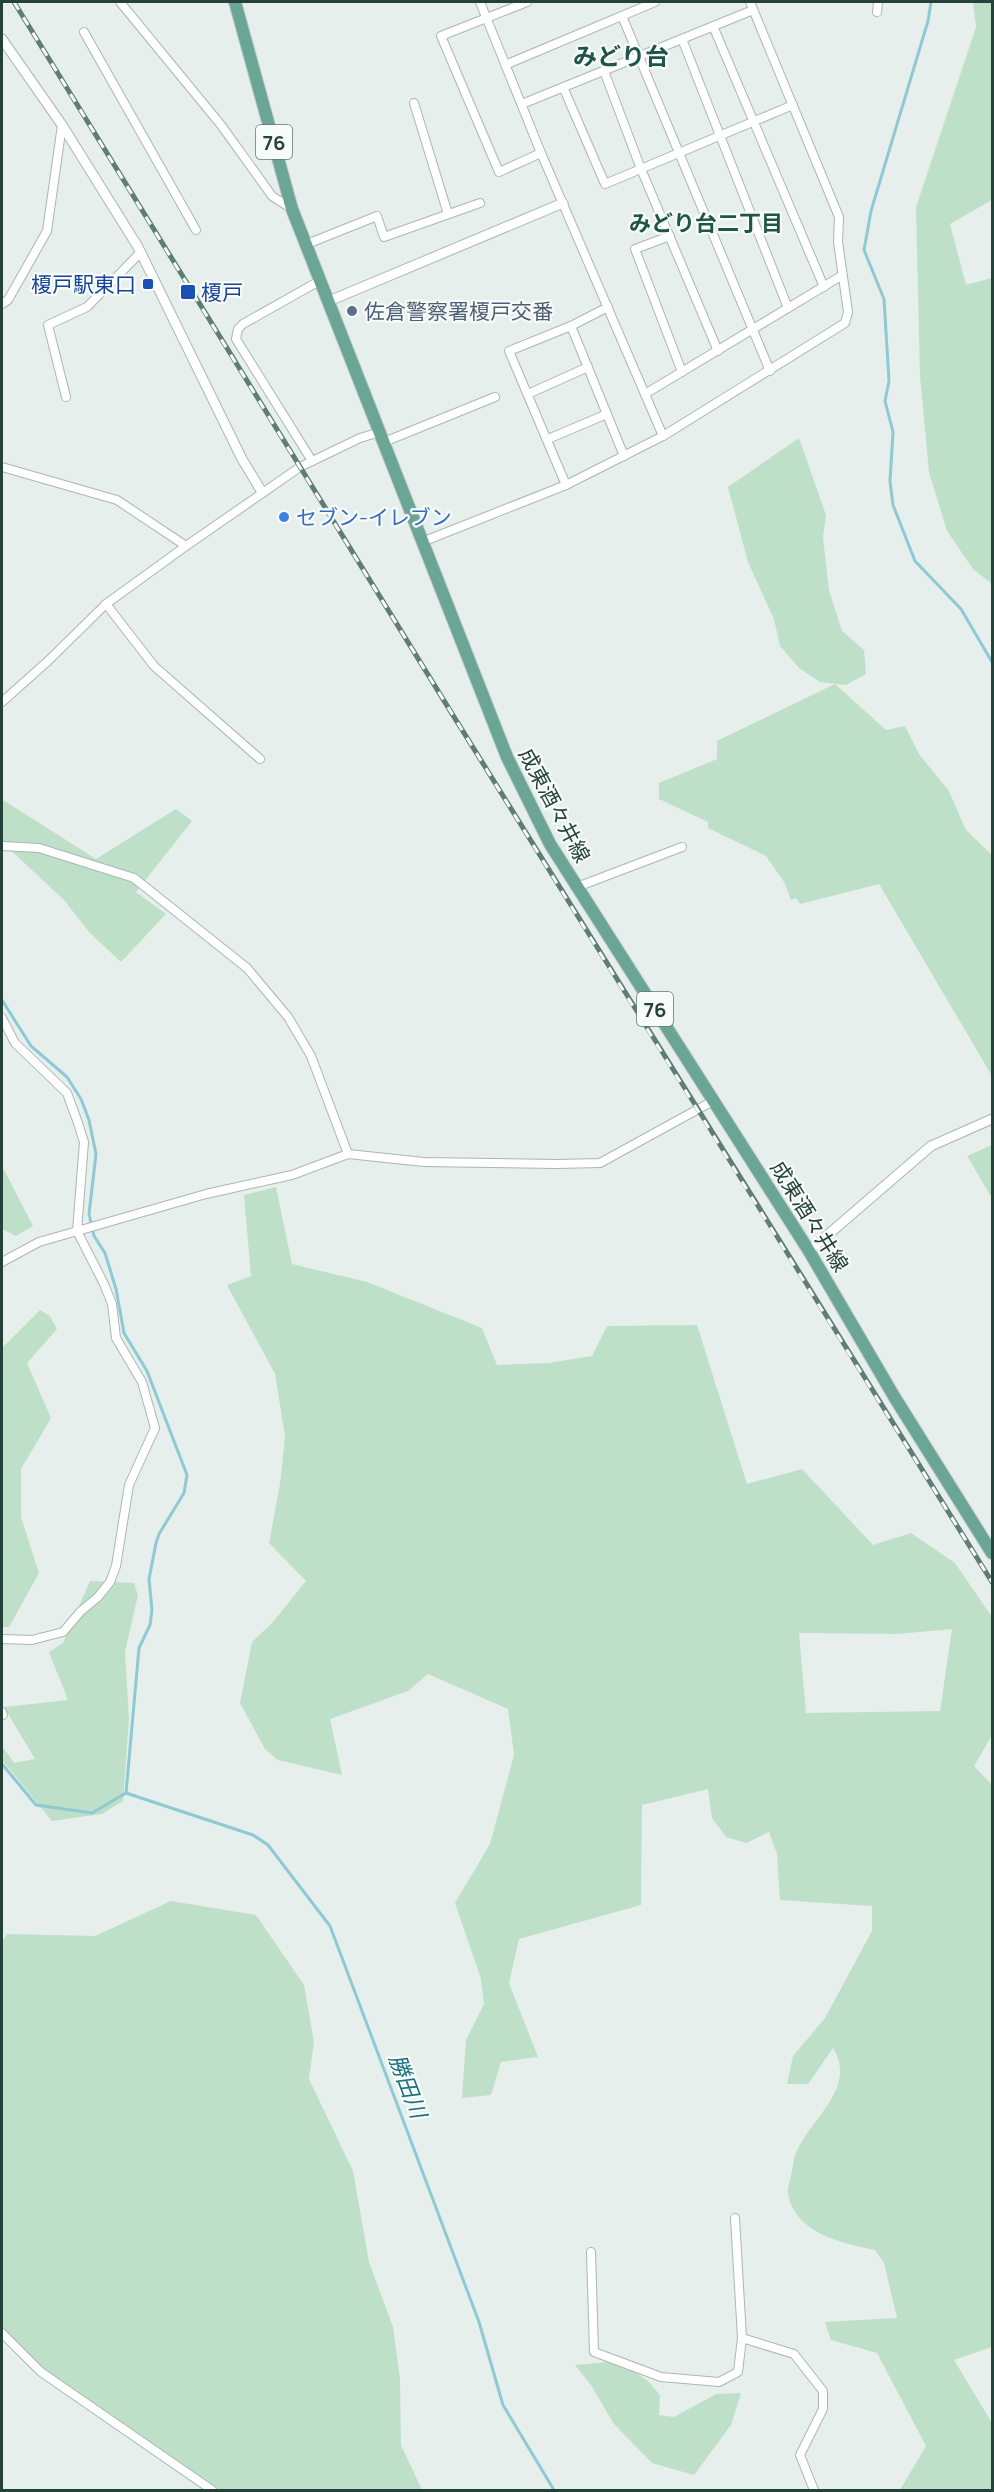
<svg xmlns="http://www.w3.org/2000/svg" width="994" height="2492" viewBox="0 0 994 2492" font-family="Manrope,'Noto Sans JP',sans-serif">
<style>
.green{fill:#bfe0c8;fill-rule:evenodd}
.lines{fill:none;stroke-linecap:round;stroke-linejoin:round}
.stream{stroke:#8ec9d4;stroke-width:3}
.minor-casing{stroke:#a8b8b2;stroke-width:10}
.tertiary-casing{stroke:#a8b8b2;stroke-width:11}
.primary-casing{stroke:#c2cac8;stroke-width:14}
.minor{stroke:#fff;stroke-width:8}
.tertiary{stroke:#fff;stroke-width:9}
.primary{stroke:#6aa596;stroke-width:12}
.rail-casing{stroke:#5f7d75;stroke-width:5}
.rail{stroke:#f7fbf9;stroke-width:3;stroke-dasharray:9;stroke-linecap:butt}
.transit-dot{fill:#1a4fb4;stroke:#f7fbf9;stroke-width:2}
.service-dot{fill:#5c6f8a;stroke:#f7fbf9;stroke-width:2}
.shop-dot{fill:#3f7fe0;stroke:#f7fbf9;stroke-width:2}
.labels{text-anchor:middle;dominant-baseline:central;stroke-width:4.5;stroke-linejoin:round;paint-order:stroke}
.shield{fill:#f7fbf9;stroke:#637a73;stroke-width:1.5}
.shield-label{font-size:20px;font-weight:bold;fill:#24423a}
.transit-label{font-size:21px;fill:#164399;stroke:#f7fbf9;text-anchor:end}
.service-label{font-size:21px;fill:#4e5e75;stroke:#f7fbf9;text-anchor:start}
.shop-label{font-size:21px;fill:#366cbe;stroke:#f7fbf9;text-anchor:start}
.street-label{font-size:21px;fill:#24423a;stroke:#f7fbf9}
.neighbourhood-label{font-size:22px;font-weight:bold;fill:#1f5548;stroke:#f7fbf9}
.water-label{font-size:22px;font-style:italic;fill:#1c6f80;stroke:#f7fbf9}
.quarter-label{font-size:24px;font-weight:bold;fill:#1f5548;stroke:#f7fbf9}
</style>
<rect width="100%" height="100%" fill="#e6efeb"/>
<g class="green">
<path d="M973,2H992V200L950,224L966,285L992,278V584L973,569L947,531L929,472L920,376L916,207L976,27Z"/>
<path d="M799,438L826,515L823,538L829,590L842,631L864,650L866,674L846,685L820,682L799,668L780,646L774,619L748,562L728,487Z"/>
<path d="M835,684L886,730L905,726L919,754L949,791L966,830L992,855V1076L879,884L800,904L796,898L791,900L784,882L766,856L708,828V822L659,799V783L717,759V741Z"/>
<path d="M3,800L96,859L176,809L192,821L136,892L166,914L121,962L89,932L64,900L2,842Z"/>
<path d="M992,1145V1198L967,1156Z"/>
<path d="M2,1166L33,1226L16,1236L2,1229Z"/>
<path d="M276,1187L292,1264L367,1282L482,1328L497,1365L549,1363L592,1356L607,1326L697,1325L747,1484L802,1469L873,1545L911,1533L955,1563L992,1617V1735L974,1766L992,1785V2347L954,2360L992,2423V2490H900L926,2446L877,2353L831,2340L825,2322L897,2318L884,2263L875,2250C841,2243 795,2233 788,2194C787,2188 790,2181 791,2176C793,2168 793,2160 796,2153C810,2119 858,2088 833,2048L808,2084H787L793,2056L825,2018L872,1931V1906L780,1900L777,1854L769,1832L746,1843L726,1837L712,1818L708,1789L642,1805L641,1905L519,1939L509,1983L538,2057L501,2062L491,2095L462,2098L466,2040L484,2004L481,1979L455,1903L490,1844L514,1755L508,1709L428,1674L408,1691L330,1719L342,1775L278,1760L265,1749L240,1703L252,1642L272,1623L306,1581L269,1543L280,1484L285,1436L275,1374L227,1285L251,1276L244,1195ZM952,1629L940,1711L806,1713L799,1633L898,1634Z"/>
<path d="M40,1310L50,1316L57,1329L27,1363L51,1418L21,1469V1517L39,1573L9,1627H2V1348Z"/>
<path d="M90,1581L134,1583L138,1595L125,1652L129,1719L123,1801L102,1814L52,1821L2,1760V1746L14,1763L35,1759L4,1707L68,1700L49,1652L63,1643Z"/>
<path d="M171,1901L256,1915L304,1985L314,2042L309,2079L353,2171L369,2262L393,2327L400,2379L401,2445L422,2490H210L46,2370L2,2329V1942L7,1934L95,1936Z"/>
<path d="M618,2361L648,2381L660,2395L659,2415L674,2417L716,2394L741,2393L731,2425L694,2475L652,2463L614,2424L591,2385L575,2365Z"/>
</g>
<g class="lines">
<g class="stream">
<path d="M931,2L928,21L871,211L864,250L884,299L889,381L885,401L893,432L890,481L893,505L915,561L961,609L992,662"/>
<path d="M2,1000L31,1046L67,1077L81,1099L89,1120L96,1154L89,1214L94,1236L105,1253L116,1289L124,1333L147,1371L187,1475L184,1493L159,1534L156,1543L149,1579L152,1610L150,1625L139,1648L126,1793"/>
<path d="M2,1764L36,1805L92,1813L126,1793"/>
<path d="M126,1793L253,1835L268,1845L330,1926L479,2322L503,2405L554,2490"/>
</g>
<g class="minor-casing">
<g id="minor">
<path d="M120,2L221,125L272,196L292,209"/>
<path d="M480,2L541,153L663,436"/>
<path d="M527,2L441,36L499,172L541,153"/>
<path d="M877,12L878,2"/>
<path d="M622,16L770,371"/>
<path d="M713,26L824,287"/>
<path d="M84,32L196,230"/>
<path d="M682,39L788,308"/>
<path d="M505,65L655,2"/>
<path d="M604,71L641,169L718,351"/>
<path d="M563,87L605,184L793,105"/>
<path d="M414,103L448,214"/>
<path d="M522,104L753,10"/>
<path d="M670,236L635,249L682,372"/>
<path d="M307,244L377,216L384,237L480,203"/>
<path d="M2,304L8,300L47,231L62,125"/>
<path d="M571,326L624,456"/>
<path d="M528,394L588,367"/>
<path d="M645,394L841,276"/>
<path d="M66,397L48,325L87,307L141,252"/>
<path d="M548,439L607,414"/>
<path d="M384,442L495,397"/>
<path d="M312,461L236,339L238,329L243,324L321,280"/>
<path d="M2,467L117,500L186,546"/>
<path d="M566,485L509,351L571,326L608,307"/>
<path d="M422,542L566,485L663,436L845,323L848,312L838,242L839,217L750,2"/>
<path d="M106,604L154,666L260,759"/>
<path d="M2,702L48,661L106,604L186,546L300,467L360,438L380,432"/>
<path d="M2,846L39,848L134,878L247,968L288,1017L311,1056L348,1154"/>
<path d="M577,887L682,847"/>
<path d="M2,1018L15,1043L67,1093L78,1123L84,1142L77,1231L104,1284L112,1304L116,1338L142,1382L155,1428L129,1485L116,1566L110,1582L98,1597L81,1611L63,1632L32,1640L2,1639"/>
<path d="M2,1262L39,1242L206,1194L292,1175L348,1154L424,1162L556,1164L600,1163L713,1101"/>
<path d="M2,1712L3,1715"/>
<path d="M735,2218L742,2338"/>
<path d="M591,2252L594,2352L661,2377L719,2382L738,2372L742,2338L794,2354L823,2391V2409L800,2455L814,2490"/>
<path d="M2,2333L41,2372L212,2490"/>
</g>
</g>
<g class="tertiary-casing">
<g id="tertiary">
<path d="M2,39L62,125L138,247L242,459L262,492"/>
<path d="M329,301L563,203"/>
<path d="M809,1251L931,1146L992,1119"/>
</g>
</g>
<g class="primary-casing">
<path id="primary" d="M235,2L292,209L507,757L550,844L809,1251L895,1398L992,1553"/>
</g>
<use href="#minor" class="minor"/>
<use href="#tertiary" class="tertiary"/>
<use href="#primary" class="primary"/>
<g class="rail-casing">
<path id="rail" d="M14,2C338,530 663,1057 992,1582"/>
</g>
<use href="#rail" class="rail"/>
</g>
<g class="transit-dot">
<rect x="142" y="278" width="12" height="12" rx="3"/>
<rect x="180" y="284" width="16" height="16" rx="3"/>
</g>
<circle class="service-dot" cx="352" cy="311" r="6"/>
<circle class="shop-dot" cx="284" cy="517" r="6"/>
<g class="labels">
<g class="shield">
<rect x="256" y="125" width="36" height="34" rx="4.5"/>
<rect x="637" y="992" width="36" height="34" rx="4.5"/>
</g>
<g class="shield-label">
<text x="274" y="142">76</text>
<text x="655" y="1009">76</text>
</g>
<g class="transit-label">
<text x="136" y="284">榎戸駅東口</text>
<text x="201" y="292" text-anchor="start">榎戸</text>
</g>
<g class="service-label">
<text x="364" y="311">佐倉警察署榎戸交番</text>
</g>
<g class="shop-label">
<text x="296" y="517">セブン-イレブン</text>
</g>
<g class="street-label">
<text transform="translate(555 805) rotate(62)">成東酒々井線</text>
<text transform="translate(810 1216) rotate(58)">成東酒々井線</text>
</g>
<g class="neighbourhood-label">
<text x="706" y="223">みどり台二丁目</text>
</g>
<g class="water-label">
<text transform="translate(408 2086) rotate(69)">勝田川</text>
</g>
<g class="quarter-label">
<text x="621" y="55">みどり台</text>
</g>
</g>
<rect width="994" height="2492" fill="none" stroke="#24423a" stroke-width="6"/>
</svg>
